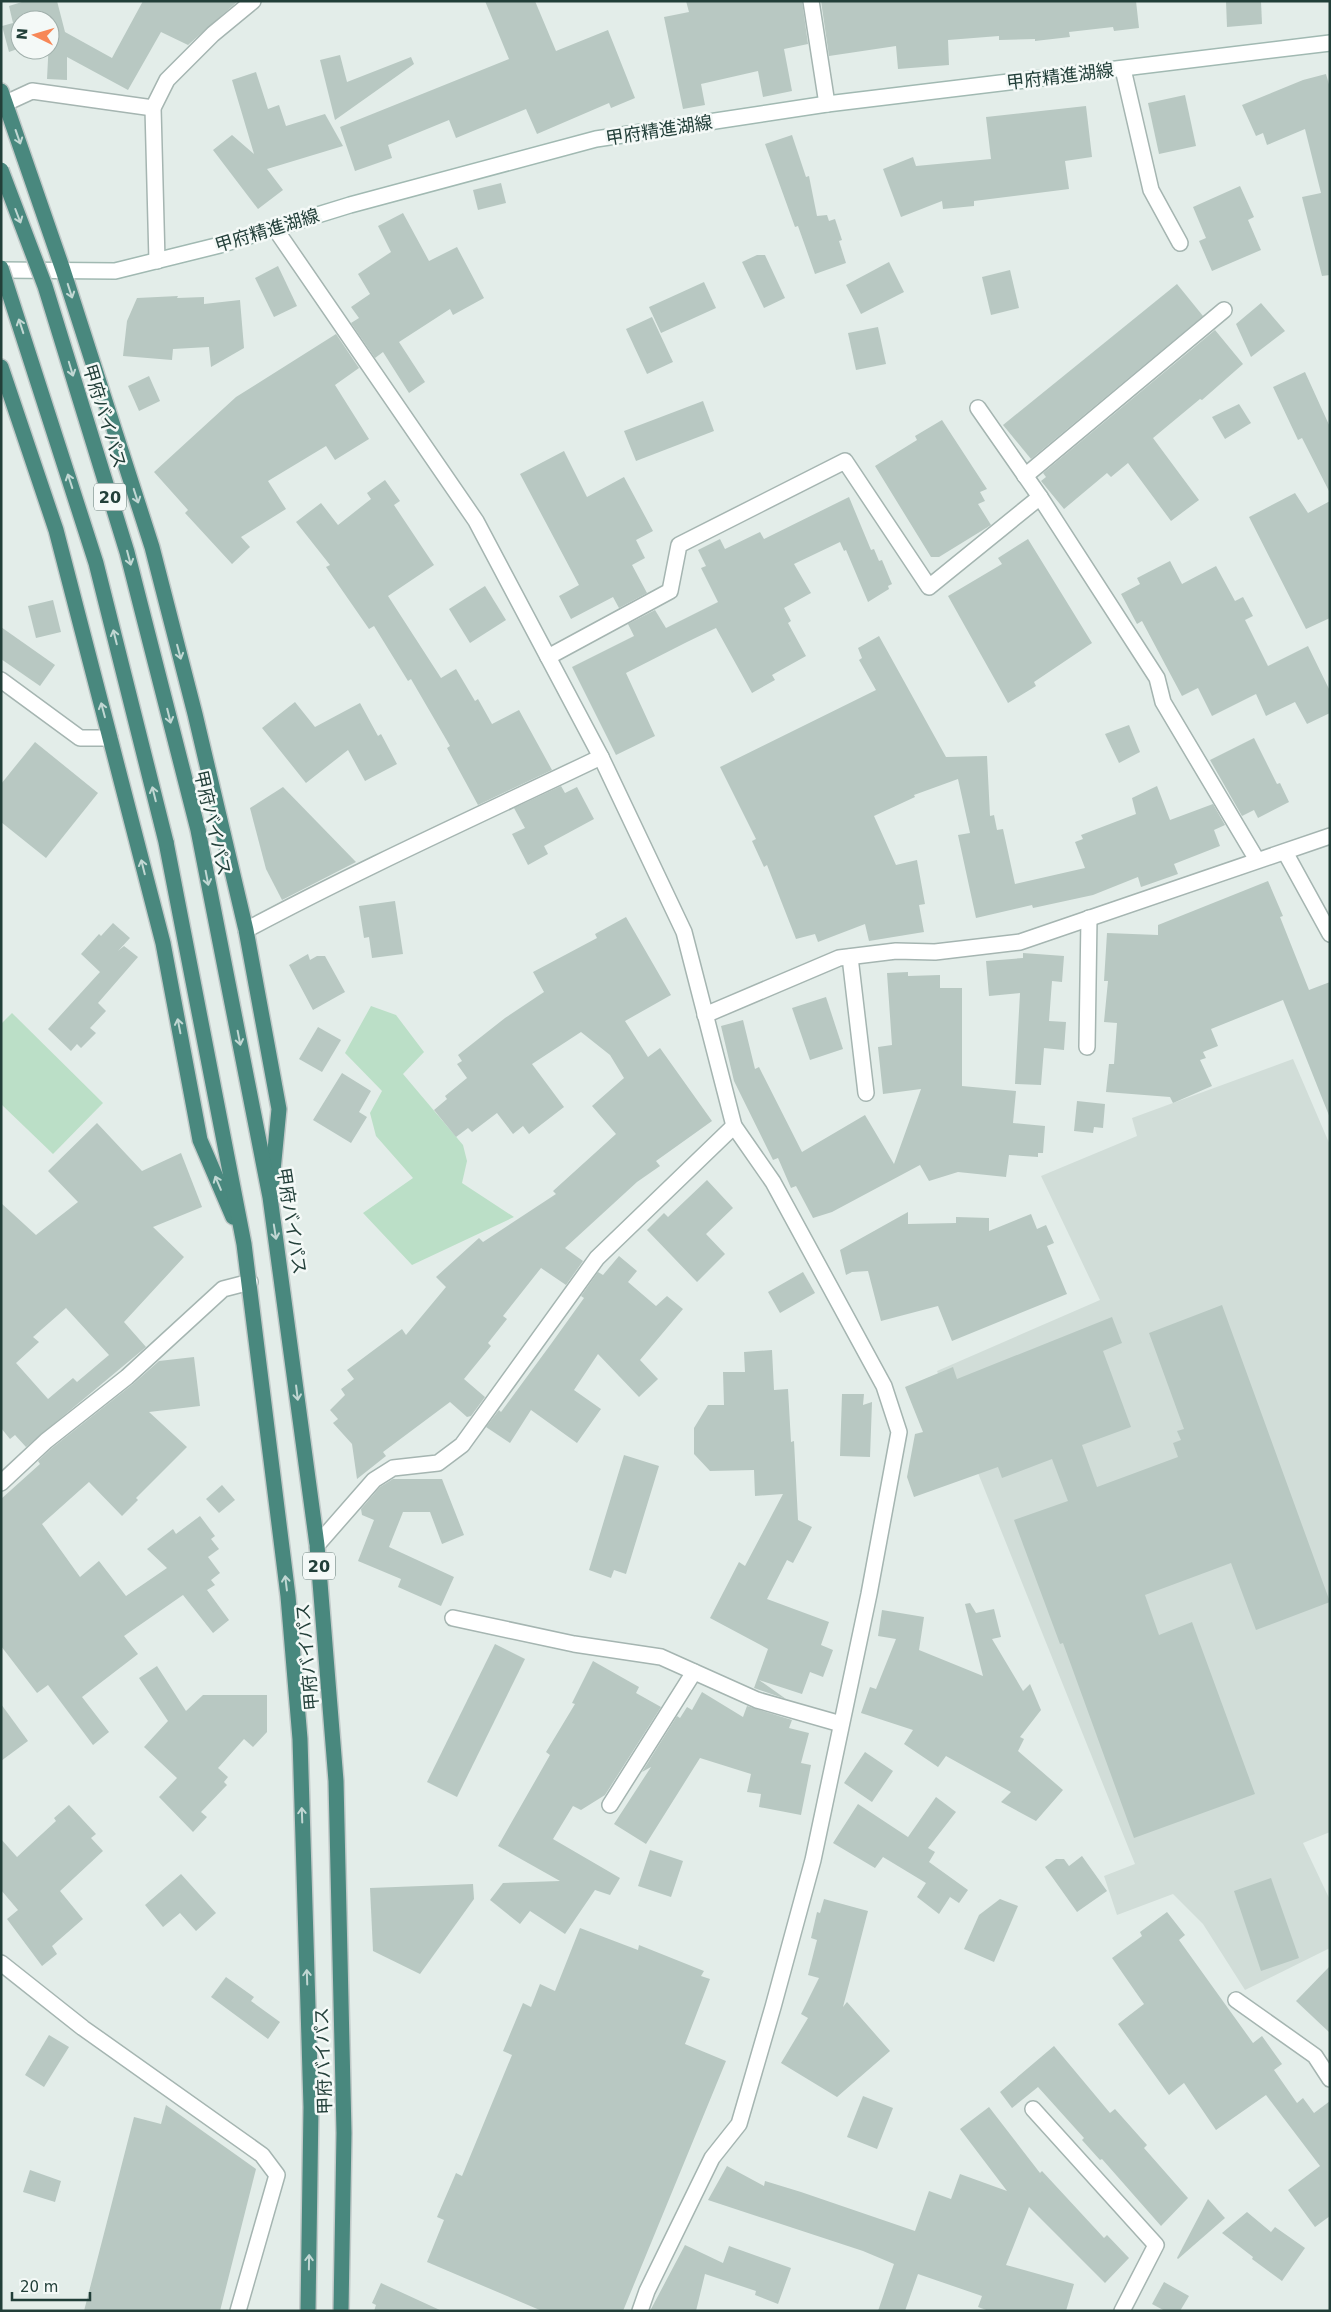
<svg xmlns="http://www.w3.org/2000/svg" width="1331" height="2312" viewBox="0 0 1331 2312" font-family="'DejaVu Sans','Noto Sans JP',sans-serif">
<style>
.built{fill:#d1ddd8}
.green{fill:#bbdfc7}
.building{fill:#b8c8c2;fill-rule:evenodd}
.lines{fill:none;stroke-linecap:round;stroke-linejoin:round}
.minor-casing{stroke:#a5b5b1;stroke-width:18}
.secondary-casing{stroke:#a1b9b2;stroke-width:18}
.trunk-casing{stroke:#c1c9c8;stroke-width:18}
.minor{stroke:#fff;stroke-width:15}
.secondary{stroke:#fff;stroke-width:15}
.trunk{stroke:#49887e;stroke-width:15}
.trunk-bridge-casing{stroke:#c1c9c8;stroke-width:18;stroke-linecap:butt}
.trunk-bridge{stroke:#49887e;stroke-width:15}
.oneway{stroke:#c1d7d3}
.labels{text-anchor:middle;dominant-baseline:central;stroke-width:5;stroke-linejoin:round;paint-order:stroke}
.shield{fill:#f4f9f7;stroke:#617772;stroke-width:1}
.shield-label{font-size:16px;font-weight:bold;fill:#223f39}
.street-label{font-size:18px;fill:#223f39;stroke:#f4f9f7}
</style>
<rect width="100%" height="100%" fill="#e3ede9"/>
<path class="built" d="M1293,1059L1330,1145V1832L1303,1843L1330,1900V1948L1245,1990L1203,1924L1173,1894L1117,1915L1104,1876L1135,1864L937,1371L1100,1300L1041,1176L1137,1136L1132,1118Z"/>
<g class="green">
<path d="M371,1006L396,1015L424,1052L403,1074L463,1145L467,1161L462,1183L514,1217L412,1265L363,1213L413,1178L376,1136L370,1113L382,1091L345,1053Z"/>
<path d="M12,1013L103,1103L53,1154L1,1104V1024Z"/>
</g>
<g class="building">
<path d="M25,1H57L65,32L112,58L143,1H238L188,45L161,32L128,90L67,57V80L47,79L50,20H20V48L9,52L2,26L13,23L9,6Z"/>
<path d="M485,1H535L556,51L608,30L635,98L611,108L609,103L537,134L526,109L456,138L449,120L388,145L392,158L355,171L340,127L509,59Z"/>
<path d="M686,1H802L808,44L784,49L792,91L763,97L758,71L701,84L705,105L683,109L664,17L689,12Z"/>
<path d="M821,1H1136L1139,28L1114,31L1113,27L1069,32L1070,37L1035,41V39L999,40V36L948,40L949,65L898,69L896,46L829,56Z"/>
<path d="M1226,1H1261L1262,24L1227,27Z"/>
<path d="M340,55L347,82L411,57L414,64L335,120L320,60Z"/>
<path d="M256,72L268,109L279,105L286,126L325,114L343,146L267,169L283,190L258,209L213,150L232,135L254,154L232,80Z"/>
<path d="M1326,74L1330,88V275L1322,276L1302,197L1321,193L1305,129L1267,145L1263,133L1256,136L1242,105L1303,80Z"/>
<path d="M1185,95L1196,146L1159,154L1148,103Z"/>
<path d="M1086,106L1092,157L1065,161L1069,189L974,201V206L943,209L942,201L901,217L883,169L913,157L916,166L991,159L986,117Z"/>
<path d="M792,135L806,177L809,176L817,216L827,215L829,221L835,219L842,240L839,241L846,263L815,274L798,226L795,227L765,144Z"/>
<path d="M501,183L506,203L478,210L473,190Z"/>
<path d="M1240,186L1254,217L1248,220L1261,250L1212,271L1199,241L1206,238L1193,207Z"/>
<path d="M403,213L429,261L457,247L484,298L453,315L450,309L399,342L425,382L409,393L383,352L375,358L351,323L359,318L351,307L370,294L358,274L391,252L378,226Z"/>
<path d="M757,255H765L785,298L764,308L742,262Z"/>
<path d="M889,262L904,292L861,314L846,285Z"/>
<path d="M278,266L297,306L274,317L255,278Z"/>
<path d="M1010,270L1019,308L991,315L982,277Z"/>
<path d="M704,282L716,308L661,333L649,307Z"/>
<path d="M1177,284L1203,316L1031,459L1003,425Z"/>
<path d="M178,296L177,298L204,297V304L240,300L244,348L211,367L209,347L173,349L172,360L123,356L127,321L137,298Z"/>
<path d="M1261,303L1285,331L1251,357L1236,324Z"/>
<path d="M652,317L673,362L647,374L626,329Z"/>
<path d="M878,327L886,364L856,370L848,333Z"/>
<path d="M1215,330L1243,364L1202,400L1200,399L1153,438L1199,500L1171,521L1128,463L1111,477L1107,473L1064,509L1041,481L1046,477L1043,473Z"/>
<path d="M336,334L359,368L335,385L369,439L335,460L326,446L268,481L286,509L241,537L250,547L232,564L185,513L188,510L154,472L236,397Z"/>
<path d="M1305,372L1330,427V493L1302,438L1298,440L1273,387Z"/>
<path d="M149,376L160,401L139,411L128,386Z"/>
<path d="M703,401L714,431L636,461L624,431Z"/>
<path d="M1239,404L1251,423L1225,439L1212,417Z"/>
<path d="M942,420L987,489L980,492L985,501L978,504L991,525L939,557H931L875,466L917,440L915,436Z"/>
<path d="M564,451L587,497L624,477L653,531L636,540L645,558L632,565L647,593L619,608L613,597L571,619L559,596L579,585L520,474Z"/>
<path d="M385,480L400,501L394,505L434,565L388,596L441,678L456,669L475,701L478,699L492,724L519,710L552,770L478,805L447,748L450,746L411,679L408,681L374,626L369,629L326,567L330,565L296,522L321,503L338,525L371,499L367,493Z"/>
<path d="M1295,493L1308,513L1330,501V618L1306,629L1249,517Z"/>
<path d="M849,497L871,550L874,549L879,561L882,560L892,584L888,586L889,589L868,602L846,550L844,551L840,542L794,564L811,593L784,608L791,621L788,623L806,656L772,675L775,680L752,693L716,628L687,642L626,673L655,736L616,755L572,667L634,636L628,624L655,610L666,628L718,602L701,568L706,566L698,550L720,539L725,549L760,532L764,539Z"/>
<path d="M1028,539L1092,643L1034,682L1036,686L1008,703L948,596L1002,564L998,558Z"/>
<path d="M1170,561L1182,584L1216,566L1235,601L1243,597L1253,616L1245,620L1268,666L1308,646L1330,691V713L1307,724L1295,702L1266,716L1256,694L1212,716L1198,688L1182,696L1142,621L1137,624L1121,594L1140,584L1137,578Z"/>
<path d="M485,586L506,620L470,643L449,609Z"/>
<path d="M53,600L61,632L36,638L28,606Z"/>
<path d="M1,627L55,665L40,686L1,659Z"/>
<path d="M879,636L946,757L987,756L990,816L994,815L997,830L1003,829L1015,884L1085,868L1075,842L1083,839L1081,835L1136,814L1132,798L1157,786L1170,820L1213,804L1225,825L1214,830L1220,846L1174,864L1178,874L1141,887L1138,877L1093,895L1033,908L1032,905L976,918L958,835L970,833L958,779L914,795L915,797L874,816L896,865L917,860L925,904L919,905L924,932L869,941L865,924L818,942L815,934L796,939L767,865L764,867L752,841L756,839L720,767L876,690L859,660L862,658L858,648Z"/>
<path d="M295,702L315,727L360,703L378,736L381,734L397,764L365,781L348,750L306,783L262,728Z"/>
<path d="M1129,725L1140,752L1119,763L1105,734Z"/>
<path d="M1254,738L1277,784L1280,783L1289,802L1258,818L1254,810L1242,816L1210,760Z"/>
<path d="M35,742L98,793L46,858L1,822V784Z"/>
<path d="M561,786L565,793L577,787L594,819L544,846L548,854L528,865L512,834L525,828L514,808Z"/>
<path d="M283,787L356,862L282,900L266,869L250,808Z"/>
<path d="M1268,881L1283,916L1280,917L1309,990L1330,982V1118L1283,1000L1211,1029L1218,1046L1203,1052L1206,1058L1200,1060L1212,1086L1173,1103L1170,1097L1106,1092L1109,1064H1114L1117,1023L1104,1022L1108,981H1104L1107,933L1158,935V925Z"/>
<path d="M395,901L403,954L372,958L369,937L364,938L359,906Z"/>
<path d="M626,917L671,995L625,1021L648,1057L660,1048L712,1121L656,1161L660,1166L637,1182L565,1248L583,1261L566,1285L541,1268L503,1316L507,1319L488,1343L491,1346L464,1379L485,1397L471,1416L467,1417L450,1402L383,1452L386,1456L357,1479L352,1444L333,1423L338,1419L330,1410L345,1395L341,1389L354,1379L347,1370L402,1329L406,1335L446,1287L436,1277L479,1238L483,1242L556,1194L553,1191L616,1134L592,1106L624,1078L610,1055L581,1032L532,1064L564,1107L529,1134L523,1126L513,1134L497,1113L472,1132L468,1128L456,1137L434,1110L447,1099L445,1096L467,1078L457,1064L462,1061L458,1055L505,1018L544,992L533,972L597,938L595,934Z"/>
<path d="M113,923L130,938L118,951L124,946L138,957L98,1003L106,1011L90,1028L96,1033L81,1048L77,1044L71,1051L48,1029L100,972L81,954L99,934L101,936Z"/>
<path d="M1023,953L1064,956L1062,982L1052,981L1049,1021L1066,1022L1064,1050L1044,1048L1041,1085L1015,1084L1020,993L989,996L986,961L1023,958Z"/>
<path d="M308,954L310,960L317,956H325L345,992L313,1010L289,965Z"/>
<path d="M908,972V976L940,975V988H962V1086L1016,1091L1013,1123L1045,1126L1043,1153H1038V1157L1009,1155L1006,1177L958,1172L929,1181L920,1165L832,1212L813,1218L796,1186L791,1188L778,1158L773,1160L734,1081L721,1026L743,1020L755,1069L759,1067L802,1152L865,1115L894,1164L921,1089L883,1094L878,1047L892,1045L887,973Z"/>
<path d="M826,997L843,1049L810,1060L792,1008Z"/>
<path d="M318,1027L341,1040L322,1072L299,1059Z"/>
<path d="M342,1073L371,1091L359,1112L367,1117L351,1143L313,1120Z"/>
<path d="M1077,1101L1105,1104L1103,1128L1094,1127L1093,1133L1074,1131Z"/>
<path d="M97,1123L142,1171L181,1153L202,1207L153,1227L184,1257L124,1322L146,1347L26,1447L15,1435L10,1439L1,1428V1203L36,1235L78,1202L48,1171ZM66,1308L109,1355L77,1382L73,1378L48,1399L16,1363L39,1342L33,1337Z"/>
<path d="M707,1180L733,1208L706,1234L725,1254L697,1282L647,1230L664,1213L668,1217Z"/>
<path d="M908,1212V1224L956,1223V1217L989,1218V1231L1031,1214L1037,1229L1046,1225L1054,1243L1047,1246L1067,1294L952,1341L938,1306L881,1321L868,1271L852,1272L846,1275L840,1250Z"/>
<path d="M619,1256L637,1271L628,1282L656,1306L667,1296L683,1309L640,1360L658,1379L639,1397L598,1354L574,1390L601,1409L577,1443L531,1410L510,1443L486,1427L499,1410L501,1412L551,1344L584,1298L581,1296L598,1272L603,1275Z"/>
<path d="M803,1272L815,1293L780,1313L768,1292Z"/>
<path d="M1222,1305L1330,1602L1256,1630L1231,1563L1145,1595L1159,1635L1192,1622L1255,1794L1134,1838L1063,1643L1060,1644L1014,1520L1068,1501L1052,1459L1002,1478L998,1467L914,1497L907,1477L915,1434L923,1432L905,1387L953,1367L957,1379L1112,1317L1122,1343L1103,1351L1131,1427L1082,1445L1097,1487L1178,1457L1173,1443L1181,1440L1177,1431L1184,1429L1149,1333Z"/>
<path d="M772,1350L774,1390L788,1389L791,1442L794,1441L798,1520L812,1527L793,1563L787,1560L767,1599L829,1622L821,1645L833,1650L823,1677L810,1672L802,1694L759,1680L786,1699L754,1688L768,1649L710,1618L739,1562L745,1566L783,1494L755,1496L754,1470L710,1471L694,1454V1428L708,1405H724L723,1372H745L744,1352Z"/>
<path d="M194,1357L200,1406L149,1412L187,1447L136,1498L138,1500L122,1516L89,1482L42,1524L80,1577L99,1561L126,1596L167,1568L147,1549L173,1529L176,1534L200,1516L215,1536L211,1539L219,1549L208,1557L220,1573L211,1580L215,1585L207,1590L229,1620L213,1633L183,1595L124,1636L138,1654L82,1697L109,1732L93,1745L48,1685L37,1693L1,1646V1499L40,1464L38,1461L52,1448L133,1384L159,1361Z"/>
<path d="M842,1394H864L863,1405L872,1402L870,1457L840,1456Z"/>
<path d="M624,1455L659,1466L626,1574L614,1570L611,1578L589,1570Z"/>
<path d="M393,1479H442L464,1535L442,1544L430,1512H403L389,1547L454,1577L441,1606L398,1587L401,1579L358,1561L374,1520L362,1515L361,1509L380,1487Z"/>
<path d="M222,1485L235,1500L219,1513L206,1499Z"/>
<path d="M970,1603L976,1613L994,1609L1001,1637L992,1639L1023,1691L1030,1684L1041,1710L1020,1737L1024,1739L1018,1751L1063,1790L1036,1821L1001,1802L1011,1792L946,1756L938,1767L904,1744L913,1730L861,1713L870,1687L876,1689L896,1639L878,1636L882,1610L924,1617L919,1650L983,1676L965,1604Z"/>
<path d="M495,1644L525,1659L457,1797L427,1782Z"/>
<path d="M593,1661L639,1687L636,1693L661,1707L605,1795L581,1810L573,1806L553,1839L620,1878L610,1895L595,1890L565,1934L530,1911L520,1924L490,1900L503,1883L560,1881L498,1846L550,1755L546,1752L575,1704L572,1703Z"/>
<path d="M157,1666L186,1711L203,1695H267V1732L253,1747L244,1739L218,1768L228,1777L224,1782L227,1785L201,1812L207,1817L193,1832L159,1797L177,1778L144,1747L168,1721L139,1678Z"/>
<path d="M702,1692L743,1717L747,1706L792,1720L789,1728L809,1733L801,1763L811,1765L801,1815L759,1807L761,1794L747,1792L751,1774L700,1758L646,1844L614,1824L651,1767L642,1772L677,1716L680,1718L687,1707L692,1710Z"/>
<path d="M1,1704L28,1741L1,1761Z"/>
<path d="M865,1752L893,1771L872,1802L844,1783Z"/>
<path d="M936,1797L956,1812L928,1848L935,1852L929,1862L968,1890L959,1903L950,1897L939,1914L917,1897L926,1883L883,1857L875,1868L833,1843L858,1804L908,1837Z"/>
<path d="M69,1805L96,1834L91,1838L103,1851L60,1891L83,1919L52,1946L57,1954L42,1966L7,1919L18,1910L1,1890V1839L17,1857L56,1821L54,1818Z"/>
<path d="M650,1850L683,1861L671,1897L638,1886Z"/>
<path d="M1082,1856L1107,1891L1077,1912L1045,1867L1056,1859H1064L1069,1866Z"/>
<path d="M181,1874L216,1913L196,1931L180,1913L163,1927L145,1905Z"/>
<path d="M1271,1878L1299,1958L1261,1971L1234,1891Z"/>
<path d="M473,1884L474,1899L420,1974L373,1951L370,1888Z"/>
<path d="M824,1899L868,1911L843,2007L847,2002L890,2051L837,2097L781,2063L808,2018L801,2014L819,1978L808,1975L817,1940L811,1938L817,1912L820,1913Z"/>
<path d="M1000,1899L1018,1906L994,1962L964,1949L979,1915Z"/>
<path d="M1167,1912L1185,1935L1179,1940L1253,2043L1262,2036L1282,2064L1274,2070L1297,2103L1303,2098L1314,2113L1330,2101V2216L1315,2227L1288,2190L1320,2166L1266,2095L1216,2130L1184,2083L1169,2095L1118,2024L1144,2004L1112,1958L1142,1936L1140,1932Z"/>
<path d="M580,1928L638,1950L639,1945L704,1971L701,1976L710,1979L685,2044L726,2061L623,2311H542L427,2262L444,2220L437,2217L456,2173L462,2176L512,2055L503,2051L523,2003L531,2007L540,1984L555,1991Z"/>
<path d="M1330,1966V2033L1296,2001Z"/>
<path d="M226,1977L254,1997L251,2001L280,2022L268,2039L211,1997Z"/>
<path d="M49,2035L69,2047L44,2087L25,2075Z"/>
<path d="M1054,2046L1110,2113L1115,2109L1147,2145L1144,2148L1188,2198L1161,2226L1102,2159L1100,2160L1082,2140L1084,2138L1038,2087L1012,2108L1000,2092Z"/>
<path d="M863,2096L893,2108L877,2149L847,2137Z"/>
<path d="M166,2105L256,2169L220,2311H84L134,2117L161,2124Z"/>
<path d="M989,2107L1040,2173L1042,2171L1104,2238L1107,2235L1129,2258L1105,2283L1029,2207L1006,2265L1074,2284L1066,2311H989L978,2307L982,2296L918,2274L905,2311H878L894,2264L863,2251L708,2200L727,2166L764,2186L765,2181L801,2192L915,2231L929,2191L951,2199L960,2174L1007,2191L960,2129Z"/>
<path d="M30,2170L61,2181L55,2202L23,2192Z"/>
<path d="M1208,2199L1225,2218L1178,2259L1177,2258Z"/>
<path d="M1247,2212L1271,2232L1275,2227L1305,2248L1282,2281L1252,2259L1253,2257L1222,2233Z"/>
<path d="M685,2245L723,2263L729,2246L791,2268L778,2304L755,2295L756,2291L705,2274L696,2311H650Z"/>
<path d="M1164,2282L1189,2296L1180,2311H1165L1152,2304Z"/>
<path d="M381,2283L442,2311H374L376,2305L372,2303Z"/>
</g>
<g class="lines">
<g class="minor-casing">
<g id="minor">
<path d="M811,1L827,104"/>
<path d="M1123,69L1151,190L1180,243"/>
<path d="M6,103L32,91L153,108"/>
<path d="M276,230L476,521L601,757L684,932L734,1126L773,1182L884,1386L899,1432L869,1594L813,1860L773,2007L739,2124L712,2158L647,2291L640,2311"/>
<path d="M157,261L153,108L167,80L213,34L253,1"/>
<path d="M978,408L1040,497L1157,678L1163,702L1257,860"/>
<path d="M1025,476L1224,310"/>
<path d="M548,657L670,591L679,545L845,461L929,587L1040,497"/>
<path d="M1,680L80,738H110"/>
<path d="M1285,852L1330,934"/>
<path d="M246,930C362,868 482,814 601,757"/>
<path d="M850,957L866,1093"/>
<path d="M705,1015L839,958L896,951L935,952L1020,942L1330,836"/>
<path d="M1087,1047L1089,918"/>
<path d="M1,1483L46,1441L127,1377L223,1289L250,1282"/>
<path d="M317,1545L374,1480L393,1468L438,1463L462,1445L597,1258L734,1126"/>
<path d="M453,1618L574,1644L661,1657L757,1700L841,1724"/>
<path d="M610,1805L694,1672"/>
<path d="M1,1963L83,2028L262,2155L277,2175L238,2311"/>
<path d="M1236,2000L1315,2056L1330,2079"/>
<path d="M1033,2109L1156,2245L1122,2311"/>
</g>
</g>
<g class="secondary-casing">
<path id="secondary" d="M1,270L115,271L220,245L350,205L596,139L827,104L1330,43"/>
</g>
<g class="trunk-casing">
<g id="trunk">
<path d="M1,91L63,270L152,547L195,714L246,930L279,1109L272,1181"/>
<path d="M1,367L56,530L110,738L163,943L200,1140L233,1217"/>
<path d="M198,830L270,1197L317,1545L336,1781L344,2133L341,2311"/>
<path d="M166,842L244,1244L288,1596L300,1739L311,2107L308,2311"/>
</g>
</g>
<use href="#minor" class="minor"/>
<use href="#secondary" class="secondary"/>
<use href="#trunk" class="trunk"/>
<g class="trunk-bridge-casing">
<g id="trunk-bridge">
<path d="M1,170L45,286L127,552L198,830"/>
<path d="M1,268L96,563L166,842"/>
</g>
</g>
<use href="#trunk-bridge" class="trunk-bridge"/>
</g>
<defs><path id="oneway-shaft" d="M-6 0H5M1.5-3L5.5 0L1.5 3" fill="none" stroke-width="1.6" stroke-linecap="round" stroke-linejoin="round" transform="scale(1.25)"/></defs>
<g class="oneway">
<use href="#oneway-shaft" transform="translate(18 137) rotate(71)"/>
<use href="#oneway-shaft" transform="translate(18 216) rotate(69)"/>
<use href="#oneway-shaft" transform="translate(70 291) rotate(72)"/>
<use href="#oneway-shaft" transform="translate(21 326) rotate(-108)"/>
<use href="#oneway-shaft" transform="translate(71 369) rotate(73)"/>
<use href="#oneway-shaft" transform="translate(70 481) rotate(-108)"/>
<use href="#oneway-shaft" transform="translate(136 496) rotate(72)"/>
<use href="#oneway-shaft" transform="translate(129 558) rotate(75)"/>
<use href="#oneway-shaft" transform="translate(115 637) rotate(-104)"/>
<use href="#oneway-shaft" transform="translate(179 652) rotate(75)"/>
<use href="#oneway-shaft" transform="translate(103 710) rotate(-105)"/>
<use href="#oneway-shaft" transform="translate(169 716) rotate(76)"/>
<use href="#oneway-shaft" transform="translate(154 794) rotate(-104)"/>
<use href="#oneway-shaft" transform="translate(143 867) rotate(-104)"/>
<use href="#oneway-shaft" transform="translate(207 878) rotate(79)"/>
<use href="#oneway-shaft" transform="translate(179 1026) rotate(-101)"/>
<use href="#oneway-shaft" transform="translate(239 1038) rotate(79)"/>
<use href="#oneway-shaft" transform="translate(218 1183) rotate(-113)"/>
<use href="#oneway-shaft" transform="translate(275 1232) rotate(81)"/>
<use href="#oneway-shaft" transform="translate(297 1393) rotate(83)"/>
<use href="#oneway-shaft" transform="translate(286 1583) rotate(-97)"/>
<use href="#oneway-shaft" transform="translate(302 1815) rotate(-92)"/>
<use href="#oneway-shaft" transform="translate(307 1977) rotate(-92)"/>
<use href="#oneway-shaft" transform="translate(309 2262) rotate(-89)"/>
</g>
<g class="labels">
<g class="shield">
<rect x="94" y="483.5" width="32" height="27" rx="4"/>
<rect x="303" y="1552.5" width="32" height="27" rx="4"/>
</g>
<g class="shield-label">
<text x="110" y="497">20</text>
<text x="319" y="1566">20</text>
</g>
<g class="street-label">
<text transform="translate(1060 76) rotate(-7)">甲府精進湖線</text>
<text transform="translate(659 130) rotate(-9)">甲府精進湖線</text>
<text transform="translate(267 230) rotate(-17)">甲府精進湖線</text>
<text transform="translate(105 416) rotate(73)">甲府バイパス</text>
<text transform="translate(213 823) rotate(77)">甲府バイパス</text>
<text transform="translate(292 1221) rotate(81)">甲府バイパス</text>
<text transform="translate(307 1657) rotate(-95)">甲府バイパス</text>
<text transform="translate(323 2061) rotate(-92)">甲府バイパス</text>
</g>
</g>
<rect width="1331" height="2312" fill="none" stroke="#223f39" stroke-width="5"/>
<g transform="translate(35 35) rotate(275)"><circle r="24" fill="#f4f9f7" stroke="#a0afab"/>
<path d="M0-4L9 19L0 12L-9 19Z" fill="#f78757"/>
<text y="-8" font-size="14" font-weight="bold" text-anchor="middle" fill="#223f39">N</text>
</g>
<path d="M12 2292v8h78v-8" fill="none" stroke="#223f39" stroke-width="2.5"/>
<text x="20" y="2292" font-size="15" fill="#223f39" stroke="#f4f9f7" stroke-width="4" paint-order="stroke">20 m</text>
</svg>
